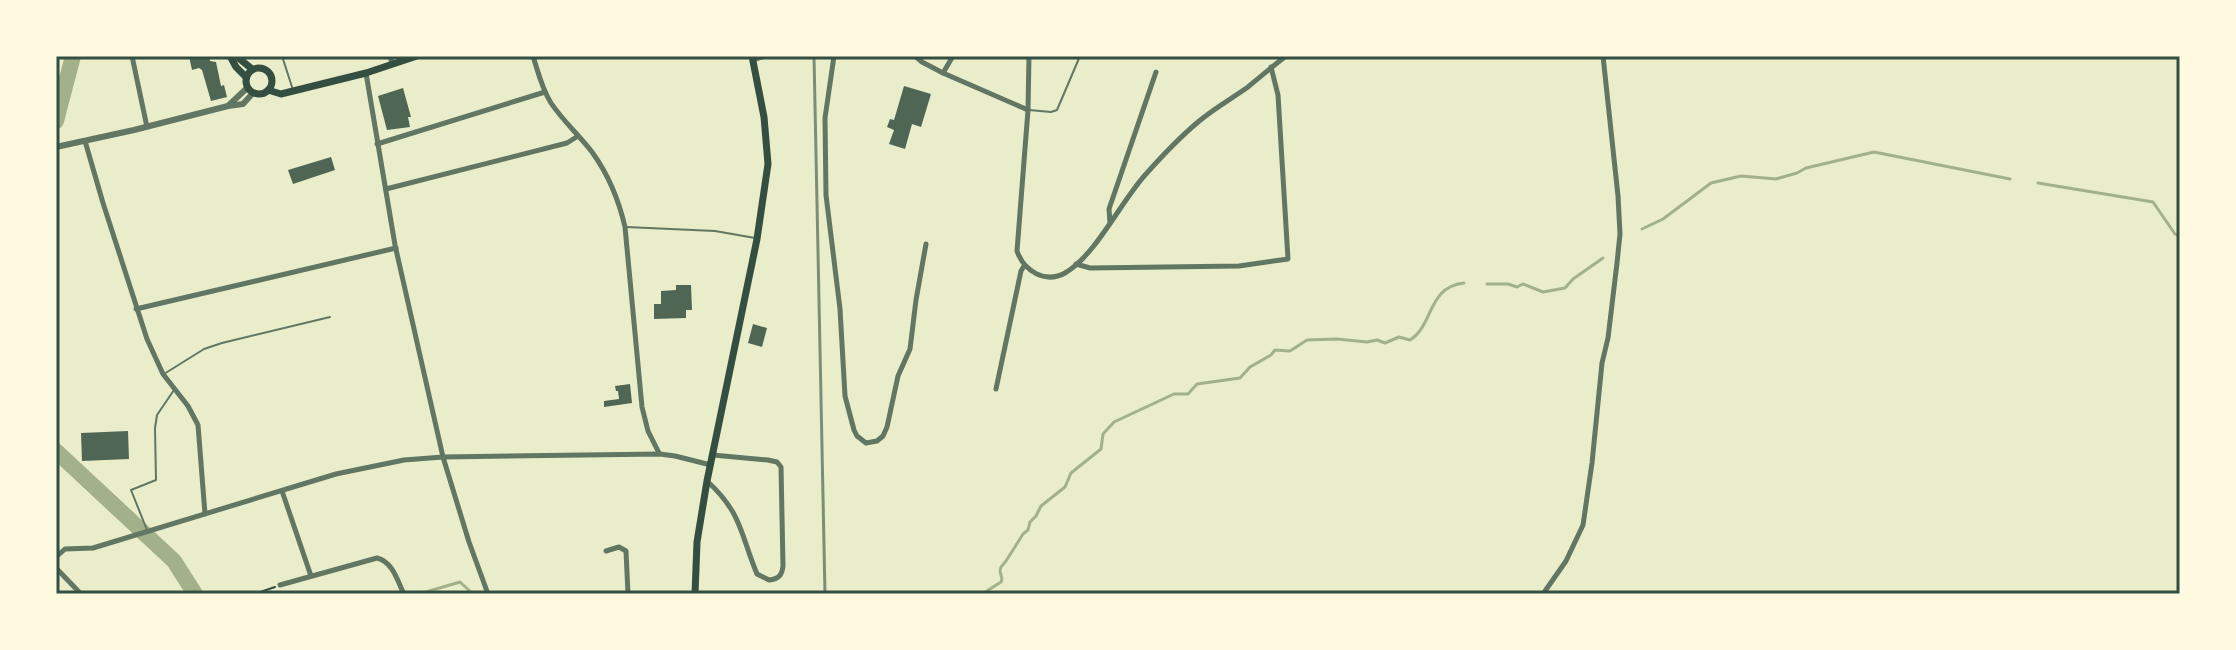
<svg xmlns="http://www.w3.org/2000/svg" width="2236" height="650" viewBox="0 0 2236 650" font-family="Arial,sans-serif">
<style>
.lines{fill:none;stroke-linecap:round;stroke-linejoin:round}
.stream{stroke:#a3b18a;stroke-width:3}
.river{stroke:#a3b18a;stroke-width:16}
.building{fill:#4f6655}
.path{stroke:#344e41;stroke-width:2}
.service{stroke:#617663;stroke-width:2}
.minor{stroke:#617663;stroke-width:5}
.tertiary{stroke:#617663;stroke-width:6}
.secondary{stroke:#344e41;stroke-width:7}
.rail{stroke:#7c8e77;stroke-width:3}
.neatline{fill:none;stroke:#344e41;stroke-width:3}
</style>
<rect width="100%" height="100%" fill="#e9edc9"/>
<g class="lines">
<g class="stream">
<path d="M2038,183L2153,202L2175,234L2180,236"/>
<path d="M1642,229L1663,219L1711,183L1741,176L1776,179L1797,173L1806,168L1874,152L2010,179"/>
<path d="M1487,284H1508L1517,287L1523,284L1543,292L1565,288L1573,279L1603,258"/>
<path d="M419,594L460,582L473,594"/>
<path d="M982,594L1001,582L1002,579L1000,571L1001,567L1006,561L1023,534L1028,530L1030,522L1036,516L1041,506L1065,487L1071,473L1101,449L1103,434L1114,422L1174,394H1188L1197,384L1240,378L1250,367L1271,355L1275,350L1290,351L1307,340L1337,339L1367,342L1377,340L1385,343L1399,337L1410,340C1434,325 1427,287 1464,283"/>
</g>
<g class="river">
<path d="M56,121L73,56"/>
<path d="M56,451L174,561L195,594"/>
</g>
</g>
<g class="building">
<path d="M189,56H209L210,61L216,62L221,86L224,85L227,97L211,101L202,70L199,68L192,70Z"/>
<path d="M904,86L931,94L921,127L912,124L905,149L889,144L894,130L887,127L890,119L894,120Z"/>
<path d="M403,88L411,117H408L410,127L387,130L378,96Z"/>
<path d="M331,157L335,170L293,184L288,170Z"/>
<path d="M676,285H691L692,310H686V318L654,319V304H661V291L676,290Z"/>
<path d="M753,324L767,328L762,347L748,343Z"/>
<path d="M630,384L632,403L604,407V401L619,399L618,391H616L615,386Z"/>
<path d="M128,431L129,459L82,461L81,433Z"/>
</g>
<g class="lines">
<path class="path" d="M254,594L275,587"/>
<g class="service">
<path d="M282,56L293,90"/>
<path d="M1029,110L1051,112L1057,110L1080,56"/>
<path d="M626,227L715,231L755,238"/>
<path d="M164,374L204,349L222,343L330,317"/>
<path d="M147,530L131,490L156,480L155,428L157,415L174,390"/>
</g>
<g class="minor">
<path d="M132,56L147,127"/>
<path d="M390,56L392,64"/>
<path d="M533,56C538,72 542,89 551,103C563,121 579,135 592,152C608,174 619,201 625,227L642,407L648,431L659,453"/>
<path d="M834,56L825,118L826,195L840,309L845,396L854,430L857,436L866,443L877,441L883,436L887,427L898,376L910,349L916,300L926,244"/>
<path d="M915,56L922,62L943,73L1028,110"/>
<path d="M1029,56L1028,110L1017,251C1024,271 1045,284 1065,273C1096,255 1121,201 1146,174C1162,156 1179,138 1198,122C1213,109 1231,99 1248,87C1260,77 1273,66 1286,56"/>
<path d="M753,60L765,56"/>
<path d="M366,73L395,245L443,457L469,542L488,594"/>
<path d="M943,73L953,56"/>
<path d="M85,141L103,203L147,339L163,374L188,406L198,425L205,514"/>
<path d="M377,144L545,92"/>
<path d="M386,189L567,143L578,136"/>
<path d="M1110,223L1109,209L1156,72"/>
<path d="M1076,264L1090,268L1239,266L1288,259L1278,95L1271,67"/>
<path d="M136,309L396,248"/>
<path d="M996,389L1021,271L1024,266"/>
<path d="M707,481C742,513 740,533 757,574L769,580C779,579 782,575 783,566L781,467L777,462L768,460L713,455"/>
<path d="M282,491L311,576"/>
<path d="M606,551L619,547L626,551L628,594"/>
<path d="M56,557L65,549L93,548L336,474L404,460L443,457L660,454L675,456L711,465"/>
<path d="M56,568L81,594"/>
<path d="M280,585L377,558C393,562 397,580 404,594"/>
<path d="M1543,594L1566,561L1583,525L1592,463L1602,363L1608,338L1617,263L1620,234L1618,196L1603,56"/>
</g>
<g class="tertiary">
<path d="M228,106L247,88"/>
<path d="M56,147L134,130L228,106L243,104L253,93"/>
</g>
<g class="secondary">
<path d="M230,56L236,67L246,77"/>
<path d="M236,56L252,69"/>
<circle cx="259" cy="81" r="13"/>
<path d="M268,90L281,94L366,73L417,56"/>
<path d="M695,594L697,542L707,481L757,239L768,164L764,117L752,56"/>
</g>
<path class="rail" d="M814,56L825,594"/>
</g>
<rect width="2236" height="650" fill="none" stroke="#fefae0" stroke-width="116"/>
<rect x="58" y="58" width="2120" height="534" class="neatline"/>
</svg>
